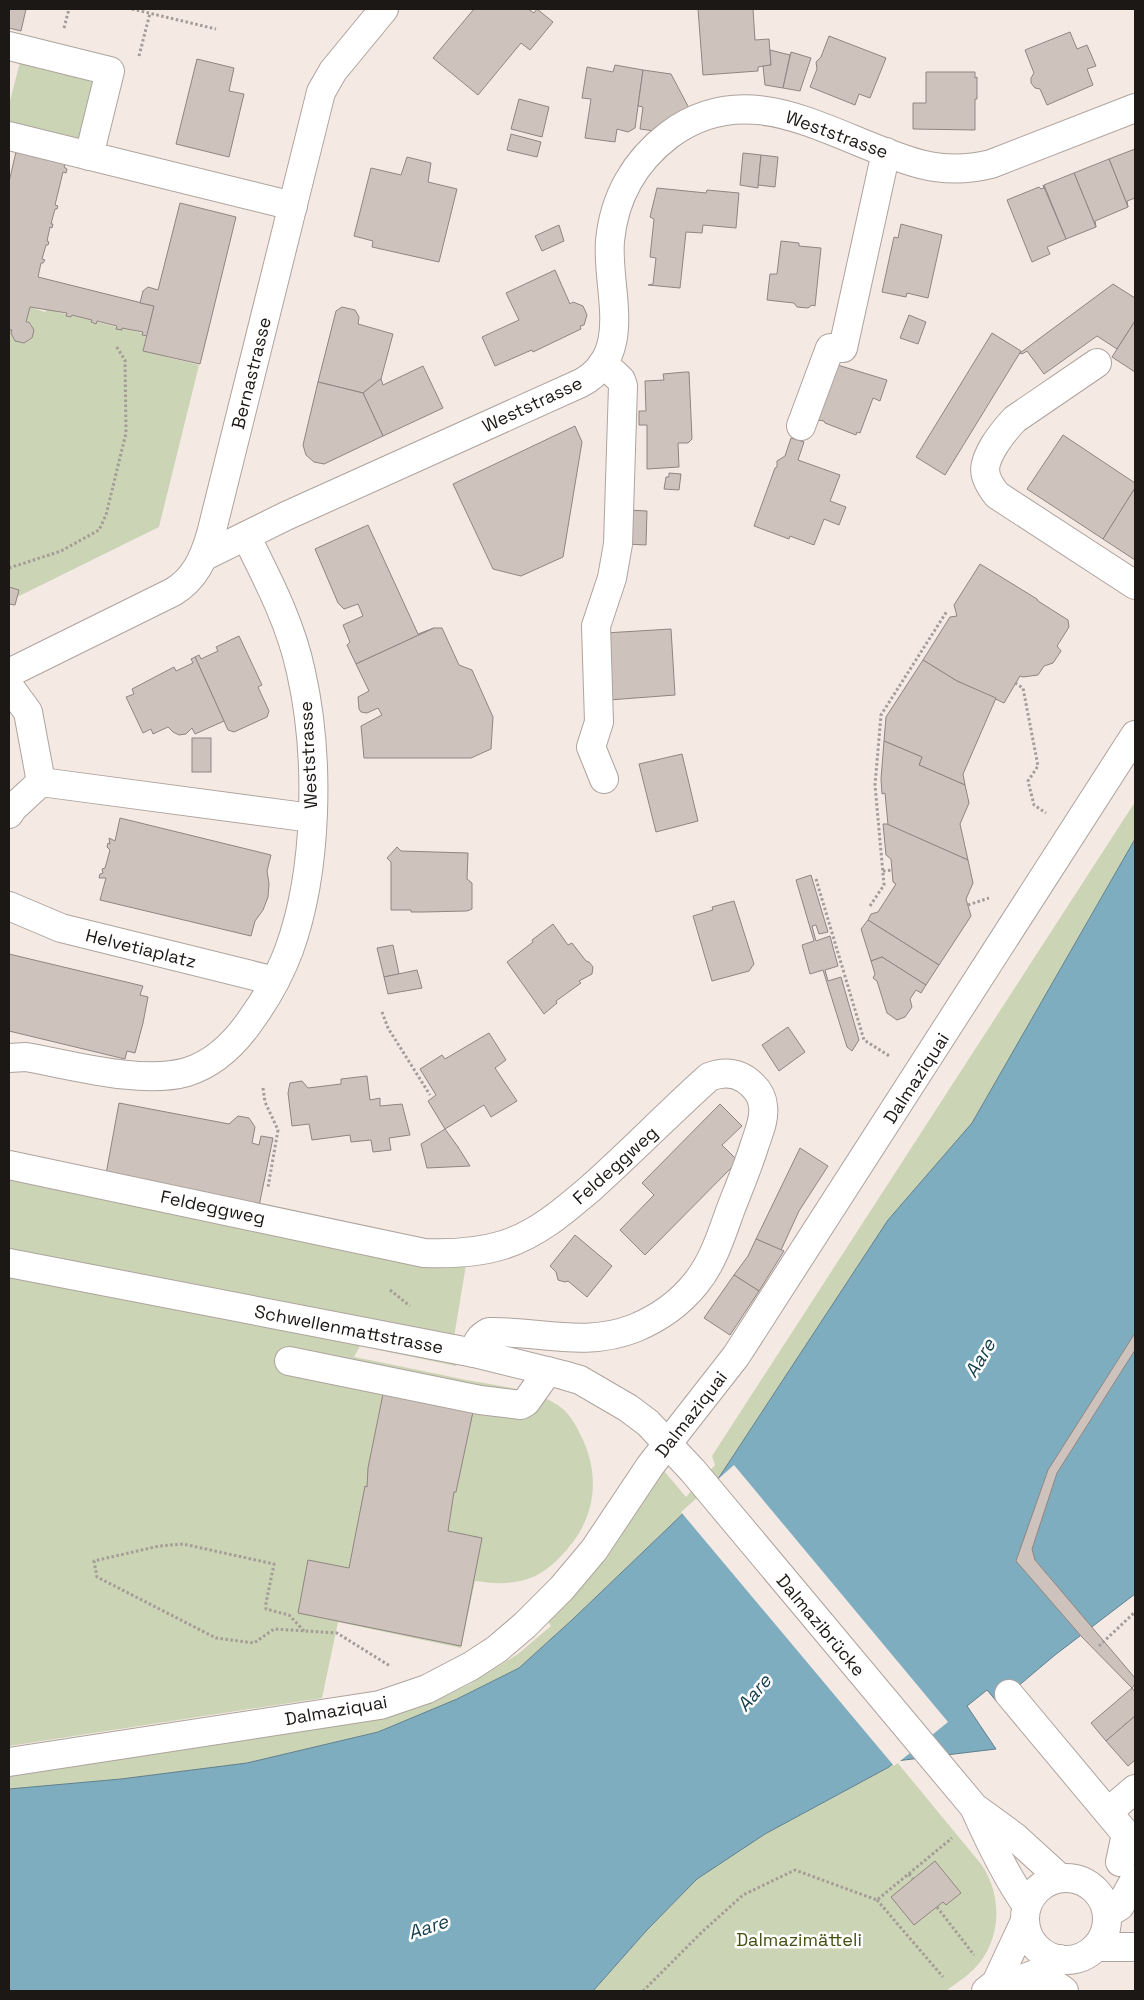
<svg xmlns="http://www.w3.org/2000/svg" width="1144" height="2000" viewBox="0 0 1144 2000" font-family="'Space Grotesk',sans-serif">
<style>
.green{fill:#cbd4b4}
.water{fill:#7eadc0;stroke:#61808d}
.pier{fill:#f4e9e3}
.building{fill:#cec2bd;stroke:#908681}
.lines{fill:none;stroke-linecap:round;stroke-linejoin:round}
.minor-casing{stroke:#aea39e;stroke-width:30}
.path{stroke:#a49c97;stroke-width:3;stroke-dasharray:2.5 2.5;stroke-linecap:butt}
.minor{stroke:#fff;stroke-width:28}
.labels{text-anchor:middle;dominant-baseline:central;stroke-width:5;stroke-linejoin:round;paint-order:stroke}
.street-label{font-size:18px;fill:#1c1816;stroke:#fff}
.park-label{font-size:18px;fill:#445112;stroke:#fff}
.water-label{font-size:19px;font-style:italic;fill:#153f4d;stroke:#fff}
</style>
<rect width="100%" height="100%" fill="#f4e9e3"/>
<g class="green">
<path d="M20,62L94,80L80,140L9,123V105Z"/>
<path d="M30,307L45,312L47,309L66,314V316L71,318L72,315L92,320L91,323L96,324L97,322L117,327L116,329L122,330L123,328L142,333V335L146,337L143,351L199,365L159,527L17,597L9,595V329L11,330V334L15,341L24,343L32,339L34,330L30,322L26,321Z"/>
<path d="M1135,802V839L972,1123L888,1220L716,1482L573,1619L519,1668L457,1699L378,1732L247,1763L121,1779L9,1789V1776L150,1753L383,1719L443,1697L470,1684L518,1654L551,1626L548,1622L606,1559L664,1471L686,1497L715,1465L712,1456Z"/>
<path d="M9,1176L466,1265L454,1337L461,1339L456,1366L360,1346L354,1357C391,1364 428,1372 466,1380C495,1385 540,1390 563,1409C570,1415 576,1425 580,1434C600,1472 597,1514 569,1547C560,1558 548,1570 535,1576C515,1585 496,1584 475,1581L461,1648L338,1622L322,1698L9,1746Z"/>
<path d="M896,1761L981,1864C1001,1893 1002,1932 981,1961C972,1973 958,1982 946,1991H593L647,1930L697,1879L765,1834L889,1767Z"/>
</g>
<path class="water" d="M1135,839V1594L1055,1655L998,1703L987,1690L967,1706L996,1749L896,1761L889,1767L765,1834L697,1879L647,1930L593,1991H9V1789L121,1779L247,1763L378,1732L457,1699L519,1668L573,1619L716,1482L888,1220L972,1123Z"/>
<path class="pier" d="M734,1465L948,1722L894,1766L681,1512Z"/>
<g class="building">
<path d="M9,9H26L21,31L9,28Z"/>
<path d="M474,9H528L534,13L537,9L553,22L530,50L521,43L478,95L433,58Z"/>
<path d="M698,9H753L755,40L769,39L771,65L758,67V71L703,75Z"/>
<path d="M1070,32L1077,49L1087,45L1096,66L1087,69L1093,85L1047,105L1040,89L1035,88L1031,83V78L1034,73L1025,50Z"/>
<path d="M829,36L886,58L870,98L859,94L855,105L810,87L817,69L816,62L821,57Z"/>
<path d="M770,50L790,55L783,88L765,85L763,66L771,65Z"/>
<path d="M791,52L811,58L800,91L783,88Z"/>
<path d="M197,59L234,68L229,91L244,94L229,157L176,144Z"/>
<path d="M615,65L643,70L635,128L628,132L617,129L615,142L585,138L591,99L582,98L587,67L613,72Z"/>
<path d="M643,70L671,74L690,110L655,131L640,129L643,107L638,106Z"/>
<path d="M926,72H975V78L977,77V99H975V130L913,129V103H926Z"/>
<path d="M519,99L549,107L542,137L511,129Z"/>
<path d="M511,134L541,142L537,157L507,150Z"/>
<path d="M1135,149V198L1127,201L1128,207L1109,159Z"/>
<path d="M16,152L65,164L64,167L67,169L66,173L63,172L55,205L58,206L57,209H55L51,224H53L52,228L50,227L47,241L49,242L48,245H46L42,259L45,260L43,263H41L38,277L154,306L147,336L142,335L143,332L122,328V330L116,329L117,326L97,321L96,324L91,322L92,320L72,315L71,317L66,316L67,313L30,307L26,322H29L34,330L32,338L24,343L15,341L11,333L12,330H9V182Z"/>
<path d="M743,153L761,155L758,188L740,185Z"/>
<path d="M761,155L778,157L775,187L758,185Z"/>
<path d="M407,157L431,163L428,182L457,189L439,262L372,247L373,241L354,236L371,168L401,175Z"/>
<path d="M1109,159L1128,207L1095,221L1096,227L1074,173Z"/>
<path d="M1074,173L1096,227L1066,239L1044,185Z"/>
<path d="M1043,185L1066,239L1047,247L1050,254L1032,262L1007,200L1039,187L1041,189L1044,188Z"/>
<path d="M657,188L706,193L707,190L739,193L736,228L703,225L702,233L686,232L680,288L648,285L653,284L656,258L650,257L654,219L650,217Z"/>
<path d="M180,203L236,217L200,364L143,351L154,306L140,303L143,291L148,287L158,290Z"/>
<path d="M901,224L942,235L928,298L907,293L906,297L882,292L894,237L898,238Z"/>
<path d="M559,225L564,241L542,251L535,236Z"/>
<path d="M781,241L799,243V246L821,248L815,306L812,305L808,308L797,307L794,303L767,300L770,274H777Z"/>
<path d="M555,270L570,304L573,302L583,306L587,315L584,325L580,326L581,329L533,352L532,350L527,352L495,366L482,337L519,320L506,293Z"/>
<path d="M1113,284L1135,298V321L1117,349L1097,336L1044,374L1027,351L1022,354L1020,353Z"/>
<path d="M342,307L355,310L359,317L358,324L393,334L381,379L363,393L318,382L336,311Z"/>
<path d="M909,315L926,322L918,344L900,338Z"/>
<path d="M1135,321V372L1112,357Z"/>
<path d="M992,333L1021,351L945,475L916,457Z"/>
<path d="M831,363L887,380L880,401L873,398L860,433L857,432L856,435L825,423L824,421L817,420Z"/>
<path d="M423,366L443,408L383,436L363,393L379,380L381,379L383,385Z"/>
<path d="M685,372H689L692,439L688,443H678L679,467L647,469V425H639V411H646L645,381L664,380L663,374Z"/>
<path d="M318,382L363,393L383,436L324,464L314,462L306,455L303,445Z"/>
<path d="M575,426L582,442L563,557L521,576L493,569L453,484Z"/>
<path d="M1063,435L1135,483V488L1103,539L1027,489Z"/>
<path d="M791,438L804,442L798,460L840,475L830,501L846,507L839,525L824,519L814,545L790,536L789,539L754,526L775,468L777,467V461L785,456Z"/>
<path d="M669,473L681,474L679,490L664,489L666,477H669Z"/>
<path d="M1135,488V560L1103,539Z"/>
<path d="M627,510L647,511L646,545L626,544Z"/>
<path d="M368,525L418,634L434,628L356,664L347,645L350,642L343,625L363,616L358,604L344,609L338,603L315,549Z"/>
<path d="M980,564L1037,599L1038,601L1068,620L1069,627L1057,646L1061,651L1053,663L1044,666L1038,675L1023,677L1020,676L1004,703L957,681L923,660L950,617L957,616L954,605Z"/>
<path d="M9,587L19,590L15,605L9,604Z"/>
<path d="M434,628H442L459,665L472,670L493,717L491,749L471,758H364L361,726L382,715L378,708L367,713L361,712L359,709L358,697L369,691L356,664Z"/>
<path d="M671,629L675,695L609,700L605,633Z"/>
<path d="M239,636L262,685L258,687L269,711L267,717L234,732L228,730L195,657L199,655L201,659L218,651L216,647Z"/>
<path d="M195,657L224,721L195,734L192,728L186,734L179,735L173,732L168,727L153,734L151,729L143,733L126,697L134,694L132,689L174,667L176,671L193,663L191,659Z"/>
<path d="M923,660L957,681L996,698L963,774L965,785L919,765L922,757L884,741L886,717Z"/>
<rect x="192" y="738" width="19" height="34"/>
<path d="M884,741L922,757L919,765L965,785L969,803L960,824L968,860L888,825L885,793L882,794L881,779Z"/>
<path d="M682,754L698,821L656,832L639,764Z"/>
<path d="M120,818L271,855L267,871L269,884L268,897L263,910L255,921L251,936L100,900L106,878H99L100,874L103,873L102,869L105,868L110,850L107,847L108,843L110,844L109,838L115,841Z"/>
<path d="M883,824H887L968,860L973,883L966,899L971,916L939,965L868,920L871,914L878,912L896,884L893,882L891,859L886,855Z"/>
<path d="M397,847L401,851L468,853L467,879L472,883V909L467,911L423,912H411V910H391V862L387,858Z"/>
<path d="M811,875L828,932L819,934L816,925L812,926L816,941L830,936L838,966L825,970L828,981L841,977L859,1040L852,1051L847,1047L823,970L810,974L802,945L814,941L796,880Z"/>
<path d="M734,901L754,964L749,971L712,981L693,916L713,910L712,907Z"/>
<path d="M868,920L939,965L926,985L882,957L871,961L861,929Z"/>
<path d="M553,924L568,945L572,943L586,961L589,962L593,967L592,974L579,981L581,983L556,1001L557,1003L544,1014L507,962L533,942L532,940Z"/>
<path d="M393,945L399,974L384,977L377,948Z"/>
<path d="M9,954L143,986L140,995L148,997L143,1023L135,1053L127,1051L125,1059L9,1031Z"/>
<path d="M882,957L926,985L921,993L916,990L910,999L912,1007L905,1017L897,1020L887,1013L877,981L873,978L875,974L871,961Z"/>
<path d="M417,970L422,988L388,994L384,977Z"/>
<path d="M788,1027L805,1052L779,1071L762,1045Z"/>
<path d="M489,1033L506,1060L495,1068L517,1101L491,1117L484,1105L445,1129L428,1101L436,1095L420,1069L442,1055L445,1059Z"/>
<path d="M367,1076L370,1100L380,1098V1106L402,1104L410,1135L389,1138L391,1150L373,1152L371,1140L351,1142L350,1135L312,1140L309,1124L292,1126L288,1093L290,1083L302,1081L308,1088L341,1084V1079Z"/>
<path d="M119,1103L229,1124L238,1116L249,1118L255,1127L252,1143L259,1145L261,1136L273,1138L259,1206L106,1174Z"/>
<path d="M720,1104L742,1126L722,1145L738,1161L645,1255L620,1230L654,1195L642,1183Z"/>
<path d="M445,1129L458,1147L470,1166L427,1168L421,1144Z"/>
<path d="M800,1148L828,1166L799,1211L781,1250L756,1239Z"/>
<path d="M575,1235L612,1266L587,1297L568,1281L565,1282L558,1280L556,1272L550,1266Z"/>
<path d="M756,1239L784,1251L759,1291L734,1275L748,1256Z"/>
<path d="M734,1275L759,1291L730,1335L704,1318Z"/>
<path d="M1135,1333V1350L1057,1473L1032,1549L1035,1560L1135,1678V1684L1132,1688L1081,1636L1016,1561L1048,1470Z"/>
<path d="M384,1389L474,1407L456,1492H454L448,1531L482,1538L461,1646L298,1613L308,1560L349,1568L365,1486L367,1487L368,1468Z"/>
<path d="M1132,1688L1135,1692V1716L1106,1741L1091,1723Z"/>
<path d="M1135,1716V1760L1128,1766L1106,1741Z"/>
<path d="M935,1861L961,1893L946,1905L943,1902L914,1925L891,1897Z"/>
</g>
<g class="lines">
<g class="minor-casing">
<g id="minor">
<path d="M9,46L110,71L89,156"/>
<path d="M9,136L293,206"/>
<path d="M603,363L621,380L623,386L618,544L612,578L596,626L599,722L591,747L604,779"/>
<path d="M1097,363L1015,419C1007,427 1001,435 995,444C982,465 981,475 997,495L1135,585"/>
<path d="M801,426L830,348H843L886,152"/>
<path d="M203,557L286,516L581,383C635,354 606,289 610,241C614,197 635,161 669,135C753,72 837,142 920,164C943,170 967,170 991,164L1135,108"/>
<path d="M9,673L173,592C195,579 204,558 211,534L321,92L333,71L384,9"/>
<path d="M9,686L28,712L41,782"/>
<path d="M9,814L13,808L41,782L312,818"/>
<path d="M9,906L61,928L275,981"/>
<path d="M9,1058L26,1057C72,1065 142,1085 187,1072C216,1063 237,1041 253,1017C268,996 280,974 289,950C318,870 320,756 301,672C291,624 268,580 246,536"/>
<path d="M9,1165L424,1253C451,1254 477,1253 503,1245C538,1234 565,1210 592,1187C632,1151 669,1113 709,1077C721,1072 734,1072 745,1079C755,1086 762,1094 763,1106C765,1120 758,1134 754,1147C747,1169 738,1190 730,1211C721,1236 713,1262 696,1283C680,1303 659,1318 635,1328C585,1348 540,1331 489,1332C479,1337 477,1342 474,1353"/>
<path d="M9,1263L474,1353L563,1375L580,1380L628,1408L648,1423L693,1471L974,1807L1015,1837L1060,1878"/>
<path d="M289,1361L480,1400L521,1405L526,1402L548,1371"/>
<path d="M1009,1694L1126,1834L1120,1862"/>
<path d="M9,1762L380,1705L427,1689L471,1666L497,1649L525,1625L562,1588L594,1550L650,1466L736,1356L1135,735"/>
<path d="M975,1809C990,1843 1006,1876 1027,1906"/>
<path d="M1108,1812L1135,1789"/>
<circle cx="1066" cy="1919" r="41"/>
<path d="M1107,1914L1120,1906L1135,1879"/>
<path d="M1096,1947H1135"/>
<path d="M1020,1980C1037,1977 1051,1980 1064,1991"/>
<path d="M996,1983C1023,1980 1037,1976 1059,1959"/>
<path d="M986,1991L996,1983L1025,1921"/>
</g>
</g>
<g class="path">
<path d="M132,9L216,29"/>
<path d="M64,28L69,9"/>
<path d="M139,56L150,13"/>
<path d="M9,568L61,551L99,530L106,515L126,433L125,360L116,346"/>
<path d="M1015,683L1023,688L1038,766L1028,781L1034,805L1046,813"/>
<path d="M883,871L892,870"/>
<path d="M816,879L864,1040L891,1057"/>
<path d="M968,905L989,898"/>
<path d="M870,906L884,885L875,785L881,715L947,611"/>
<path d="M382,1012L388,1028L430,1095"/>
<path d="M263,1088L265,1102L278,1130L268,1187"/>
<path d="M390,1290L410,1306"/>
<path d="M304,1631L289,1615L266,1609V1603L274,1564L183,1544L159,1546L94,1561L97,1577L216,1638L254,1643L274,1629L337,1633L390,1666"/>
<path d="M1099,1646L1135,1612"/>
<path d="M909,1874L913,1879"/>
<path d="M877,1900L943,1977"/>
<path d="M937,1907L974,1955"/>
<path d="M643,1991L702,1932L743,1895L795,1870L877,1900L952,1838"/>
</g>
<use href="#minor" class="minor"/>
</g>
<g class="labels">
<g class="street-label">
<text transform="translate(837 134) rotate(20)">Weststrasse</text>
<text transform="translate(251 373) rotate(-76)">Bernastrasse</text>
<text transform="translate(532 404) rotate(-25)">Weststrasse</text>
<text transform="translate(308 755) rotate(-93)">Weststrasse</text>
<text transform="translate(141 948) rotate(14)">Helvetiaplatz</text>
<text transform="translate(916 1078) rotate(-57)">Dalmaziquai</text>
<text transform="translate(615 1165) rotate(-42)">Feldeggweg</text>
<text transform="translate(213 1207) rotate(12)">Feldeggweg</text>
<text transform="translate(349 1329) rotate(11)">Schwellenmattstrasse</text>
<text transform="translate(691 1414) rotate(-52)">Dalmaziquai</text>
<text transform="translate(821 1625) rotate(50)">Dalmazibrücke</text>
<text transform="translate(336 1710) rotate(-10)">Dalmaziquai</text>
</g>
<g class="park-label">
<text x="799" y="1939">Dalmazimätteli</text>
</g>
<g class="water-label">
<text transform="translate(980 1358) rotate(-59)">Aare</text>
<text transform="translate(754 1693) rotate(-50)">Aare</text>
<text transform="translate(428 1927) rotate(-19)">Aare</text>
</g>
</g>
<rect width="1144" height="2000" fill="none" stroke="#1c1816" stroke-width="20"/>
</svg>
